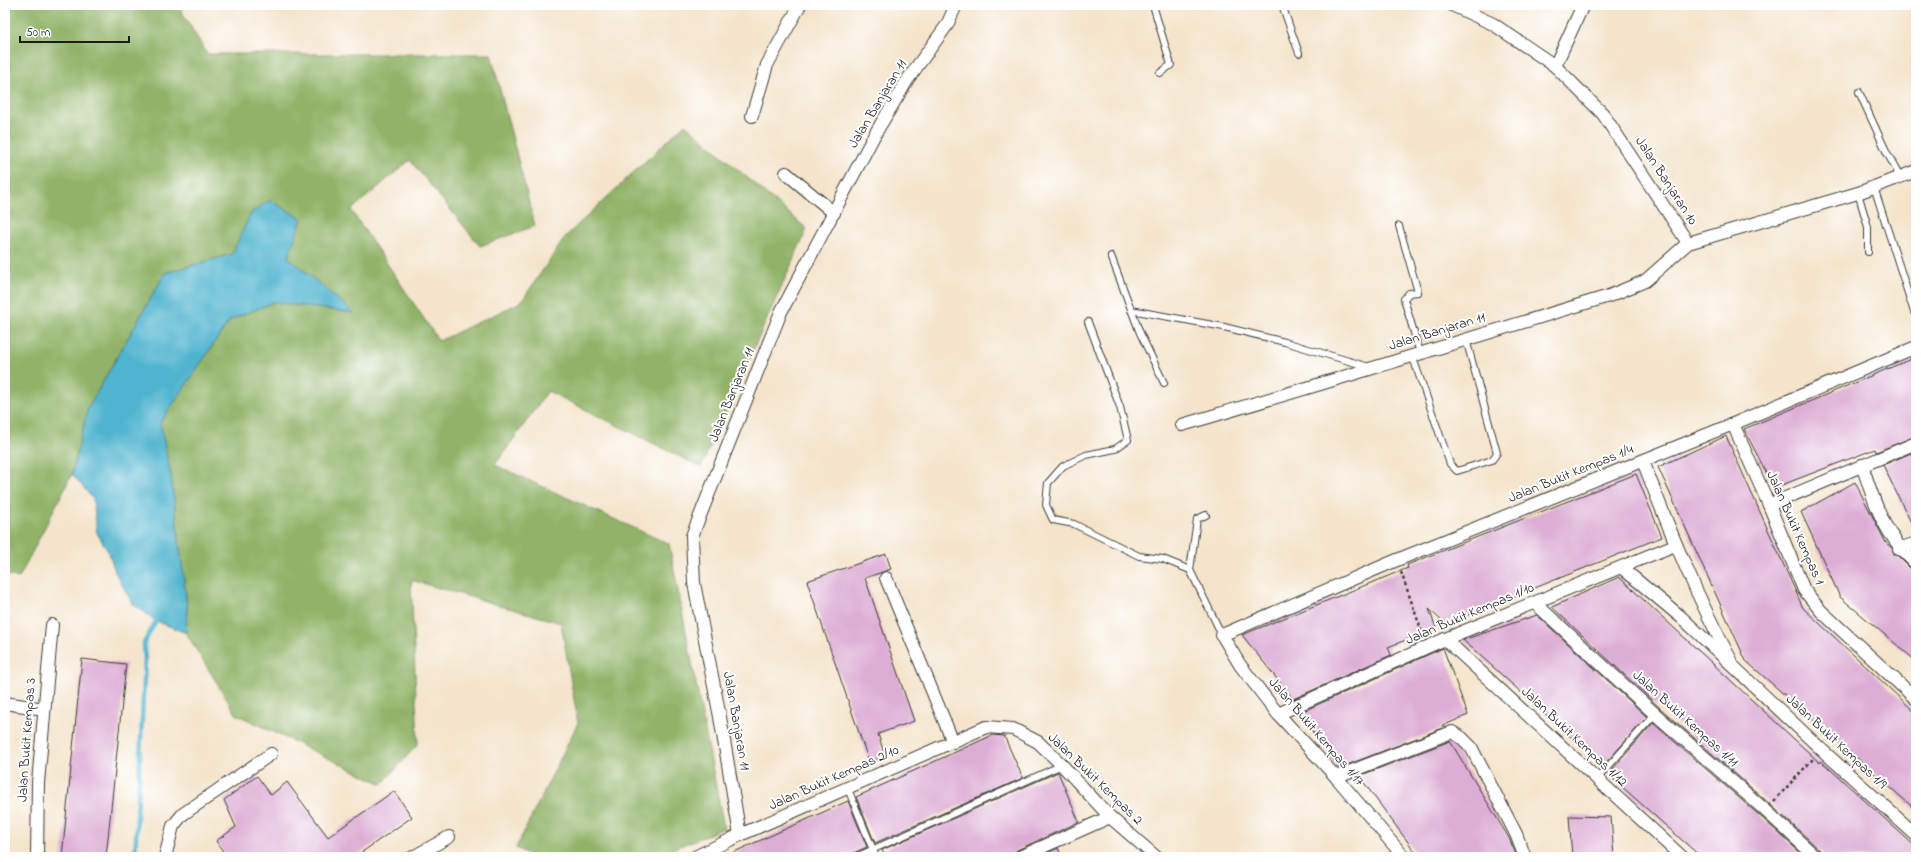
<svg xmlns="http://www.w3.org/2000/svg" width="1921" height="862" viewBox="0 0 1921 862" font-family="'Indie Flower',sans-serif">
<style>
.forest{fill:#90b368;stroke:#566842}
.water{fill:#50b4cf;stroke:#366876}
.lines{fill:none;stroke-linecap:round;stroke-linejoin:round}
.stream{stroke:#50b4cf;stroke-width:4.5}
.building{fill:#ddaed5}
.lane-casing{stroke:#3c3a36;stroke-width:8}
.street-casing{stroke:#3c3a36;stroke-width:14}
.path{stroke:#3c3a36;stroke-width:2.5;stroke-dasharray:3 3;stroke-linecap:butt}
.lane{stroke:#fff;stroke-width:6}
.street{stroke:#fff;stroke-width:12}
.labels{text-anchor:middle;dominant-baseline:central;stroke-width:4;stroke-linejoin:round;paint-order:stroke}
.street-label{font-size:14px;fill:#1c1c1c;stroke:#fff}
</style>
<rect width="100%" height="100%" fill="#fff"/>
<filter id="ink" filterUnits="userSpaceOnUse"><feTurbulence type="fractalNoise" baseFrequency=".025" numOctaves="2"/><feDisplacementMap in="SourceGraphic" scale="8" xChannelSelector="R" yChannelSelector="G"/><feConvolveMatrix kernelMatrix="1 2 1 2 8 2 1 2 1" color-interpolation-filters="sRGB"/></filter>
<filter id="wash" filterUnits="userSpaceOnUse"><feTurbulence type="fractalNoise" baseFrequency=".012" numOctaves="4" result="noise"/><feDisplacementMap in="SourceGraphic" scale="16" xChannelSelector="R" yChannelSelector="G"/><feGaussianBlur stdDeviation="0.9" result="paint"/><feColorMatrix in="noise" values="0 0 0 0 0 0 0 0 0 0 0 0 0 0 0 0 0 1.4 0 .05"/><feComposite in="paint" operator="in"/></filter>
<g filter="url(#wash)">
<rect width="100%" height="100%" fill="#f4e4cb"/>
<path class="forest" d="M5,5H178L207,54H491L535,226L480,246L410,160L351,210L439,341L521,302L566,236L685,124L807,229L701,467L548,391L495,465L669,544L724,828L653,857H534L516,848L578,723L561,623L411,580L418,744L382,784L236,714L186,633L187,605L171,476L160,423L230,320L274,302L353,313L288,257L251,213L232,254L165,273L88,408L72,474L19,578L5,574Z"/>
<path class="water" d="M270,200L302,219L288,257L354,313L274,302L230,320L160,423L171,476L187,605L186,633L156,621L132,603L115,572L109,553L97,533L93,499L72,474L88,408L165,273L232,254L251,213Z"/>
<g class="lines">
<path class="stream" d="M135,857L145,660L144,643L156,621"/>
</g>
<g id="blocks">
<g class="building">
<path d="M1916,357V436L1876,452L1875,449L1774,488L1744,429Z"/>
<path d="M1726,436L1803,608L1916,713V810L1746,661L1658,467Z"/>
<path d="M1916,451V533L1883,465Z"/>
<path d="M1636,474L1662,537L1445,624L1429,609L1436,628L1388,647L1391,655L1293,699L1242,635L1408,568L1407,565Z"/>
<path d="M1855,482L1886,543L1892,548L1894,554L1898,556L1911,569L1916,571V661L1840,597L1801,512Z"/>
<path d="M886,554L891,569L865,578L914,721L878,734L885,756L869,762L807,581Z"/>
<path d="M1619,577L1820,763L1821,761L1916,847V857H1823L1821,851L1770,804L1660,708L1552,607Z"/>
<path d="M1537,615L1647,717L1603,766L1463,640Z"/>
<path d="M1443,648L1468,715L1442,726L1443,728L1339,768L1299,713Z"/>
<path d="M82,659L126,664L106,857H62Z"/>
<path d="M1653,723L1760,816L1805,857H1701L1610,776L1612,774L1610,772Z"/>
<path d="M993,735L1004,736L1023,778L875,843L856,797Z"/>
<path d="M1450,741L1509,838L1517,857H1419L1359,776Z"/>
<path d="M1058,772L1079,822L1017,850L1013,857H885L882,850Z"/>
<path d="M257,776L271,795L287,782L328,837L394,791L412,817L355,857H227L216,841L236,827L224,800Z"/>
<path d="M848,801L867,847L844,857H723Z"/>
<path d="M1569,816L1611,817L1614,857H1572Z"/>
<path d="M1058,848L1062,857H1038Z"/>
</g>
</g>
</g>
<g filter="url(#ink)">
<use href="#blocks" fill-opacity="0" stroke="#3c3a36" stroke-width="1"/>
<g class="lines">
<g class="lane-casing">
<g id="lane">
<path d="M1153,5L1171,65L1160,73"/>
<path d="M1282,5L1299,53"/>
<path d="M1859,92L1887,153L1901,178"/>
<path d="M1874,187L1914,312"/>
<path d="M1858,193L1868,227V252"/>
<path d="M1399,226L1418,292L1409,293L1404,299L1420,353"/>
<path d="M1111,256L1140,333L1164,383"/>
<path d="M1131,310L1224,327L1285,342L1369,367"/>
<path d="M1088,322L1120,407L1128,440L1115,449L1086,455L1063,466L1048,483L1046,505L1053,520L1074,524L1139,556L1163,559L1190,570L1222,635"/>
<path d="M1412,355L1450,464L1457,471L1492,460L1497,453L1466,339"/>
<path d="M1190,570L1197,519L1206,515"/>
<path d="M1597,779L1655,714"/>
<path d="M848,789L876,857"/>
<path d="M856,857L1062,765"/>
</g>
</g>
<g class="street-casing">
<g id="street">
<path d="M1452,5L1493,24L1555,66L1603,114L1688,243"/>
<path d="M1555,66L1583,5"/>
<path d="M752,116L767,65L800,5"/>
<path d="M786,173L834,213"/>
<path d="M1733,424L1769,505L1804,590L1821,611L1916,699"/>
<path d="M1182,425L1317,385L1609,296L1645,281L1688,243L1858,193L1916,171"/>
<path d="M1643,461C1669,529 1696,596 1731,660"/>
<path d="M1862,465C1876,507 1883,533 1916,564"/>
<path d="M1769,505L1916,443"/>
<path d="M1899,549L1916,543"/>
<path d="M1622,568L1681,617L1822,750L1916,835"/>
<path d="M886,578L953,742"/>
<path d="M1535,603L1655,714L1765,810L1816,857"/>
<path d="M1445,639L1682,857"/>
<path d="M5,703L44,709"/>
<path d="M1278,714L1445,639L1675,545"/>
<path d="M1336,777L1452,732L1462,738L1471,747L1516,834L1525,857"/>
<path d="M740,835L720,717L694,583L692,536L781,312L875,134L908,79L947,25L956,5"/>
<path d="M37,857L38,783L52,625"/>
<path d="M165,857L173,826L183,814L271,754"/>
<path d="M413,857L449,837"/>
<path d="M695,857L740,835L986,727L1013,729L1038,742L1062,765L1110,817L1156,857"/>
<path d="M1020,857L1110,817"/>
<path d="M1404,857L1336,777L1278,714L1240,665L1222,635L1397,560L1733,424L1916,347"/>
</g>
</g>
<g class="path">
<path d="M1401,572L1423,635"/>
<path d="M1774,801L1813,759"/>
</g>
<use href="#lane" class="lane"/>
<use href="#street" class="street"/>
</g>
</g>
<g class="labels">
<g class="street-label">
<text transform="translate(878 104) rotate(-59)">Jalan Banjaran 11</text>
<text transform="translate(1666 181) rotate(57)">Jalan Banjaran 10</text>
<text transform="translate(1437 332) rotate(-17)">Jalan Banjaran 11</text>
<text transform="translate(732 395) rotate(-68)">Jalan Banjaran 11</text>
<text transform="translate(1571 474) rotate(-22)">Jalan Bukit Kempas 1/4</text>
<text transform="translate(1795 528) rotate(66)">Jalan Bukit Kempas 1</text>
<text transform="translate(1470 614) rotate(-23)">Jalan Bukit Kempas 1/10</text>
<text transform="translate(1685 719) rotate(42)">Jalan Bukit Kempas 1/11</text>
<text transform="translate(736 721) rotate(80)">Jalan Banjaran 11</text>
<text transform="translate(1316 732) rotate(49)">Jalan Bukit Kempas 1/17</text>
<text transform="translate(1574 737) rotate(43)">Jalan Bukit Kempas 1/12</text>
<text transform="translate(27 740) rotate(-86)">Jalan Bukit Kempas 3</text>
<text transform="translate(1836 742) rotate(43)">Jalan Bukit Kempas 1/9</text>
<text transform="translate(834 778) rotate(-24)">Jalan Bukit Kempas 2/10</text>
<text transform="translate(1095 779) rotate(44)">Jalan Bukit Kempas 2</text>
</g>
</g>
<rect width="1921" height="862" fill="none" stroke="#fff" stroke-width="20"/>
<path d="M20 36v6h109v-6" fill="none" stroke="#1c1c1c" stroke-width="2"/>
<text x="26" y="36" font-size="12" fill="#1c1c1c" stroke="#ffffff" stroke-width="3" paint-order="stroke">50 m</text>
</svg>
